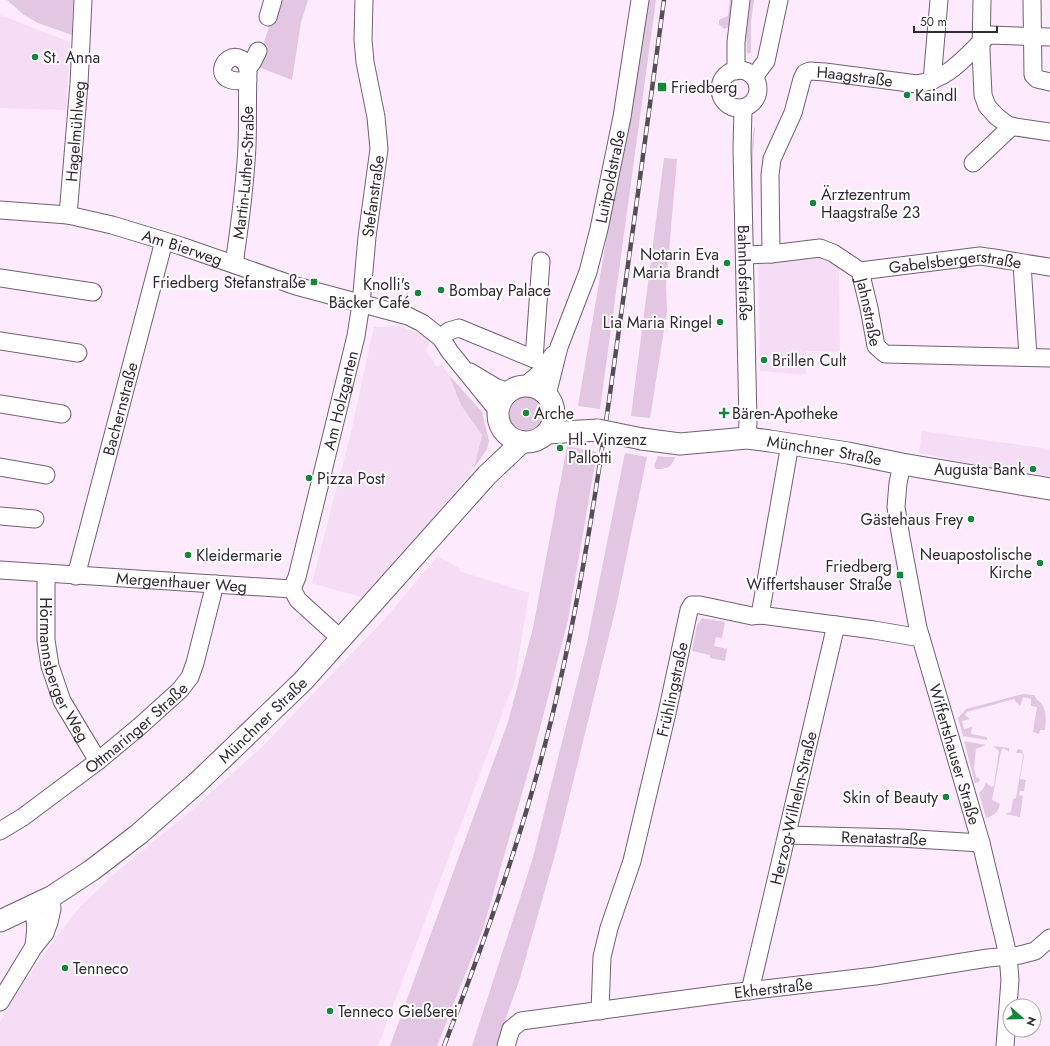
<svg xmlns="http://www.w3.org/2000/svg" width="1050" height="1046" viewBox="0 0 1050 1046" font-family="Jost,sans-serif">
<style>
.built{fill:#f6ddf6}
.green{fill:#e2c6e2}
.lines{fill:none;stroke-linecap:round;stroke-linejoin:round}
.minor-casing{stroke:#716171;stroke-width:19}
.major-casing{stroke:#716171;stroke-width:23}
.minor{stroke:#fff;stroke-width:17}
.major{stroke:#fff;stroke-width:21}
.rail-casing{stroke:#564d57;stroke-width:4.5}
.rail{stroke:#fff;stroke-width:3;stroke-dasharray:9;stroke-linecap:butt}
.major-bridge-casing{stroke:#716171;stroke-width:23;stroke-linecap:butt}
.major-bridge{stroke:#fff;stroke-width:21}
.poi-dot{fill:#17863d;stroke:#fff;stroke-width:1.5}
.labels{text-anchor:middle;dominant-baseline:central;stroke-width:4;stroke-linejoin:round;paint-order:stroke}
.poi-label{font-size:16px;fill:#312a32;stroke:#fff;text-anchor:start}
.street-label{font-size:16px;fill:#312a32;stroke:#fff}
</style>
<rect width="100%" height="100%" fill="#fdeafd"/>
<g class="built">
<path d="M0,15L70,42L66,110L0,108Z"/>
<path d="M810,248L839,265L840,352L806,351V375L760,371L758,255Z"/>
<path d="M401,326L431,340L426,350L436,366L442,365L449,375L461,405L482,435L474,468L423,531L364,598L312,583L351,432L374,327Z"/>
<path d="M922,431L1050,449V476L996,469L919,453Z"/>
<path d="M438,556L460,569L459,571L529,593L515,680L378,1046H0V1023L5,1013L18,991L59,933L80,907L113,875L188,813L263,746L382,622Z"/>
</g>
<g class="green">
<path d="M7,0H73L72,35L38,23L24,15Z"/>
<path d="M278,0H308L301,22L292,80L256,66Z"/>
<path d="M647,0H656L600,409L578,406Z"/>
<path d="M730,0H733L729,26V27L724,29L719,24V20L728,16Z"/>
<path d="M749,0H754L751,22V52L748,54L747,53L746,35Z"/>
<path d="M754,127L755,128L753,153V237L752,239L751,153Z"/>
<path d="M664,158L677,159L666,285L667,311L650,418L631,416Z"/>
<path d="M449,375L482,412L489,441L487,449L474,468L482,435L461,405Z"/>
<circle cx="526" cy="414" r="21"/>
<path d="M567,446L597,452L568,620L533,755L483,929L437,1046H390L508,722L533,628Z"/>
<path d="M625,453L647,457L616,607L556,851L520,978L496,1046H472L532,861L587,643Z"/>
<path d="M658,456L665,457H675C672,468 665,469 656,469L654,466Z"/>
<path d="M702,618L725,622L722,638L716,637L714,646L727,649L725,661L710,658V655L692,651L697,625Z"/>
<path d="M1023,694L1034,695C1036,699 1038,700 1041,703C1047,711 1046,720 1045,730H1040L1039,734L1033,732L1037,707L1031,706V699L1023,697L1020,706L1014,699L967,712L965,715L970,719L962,721L964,729L972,727L971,734L987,737V740L963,736L958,718L966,709Z"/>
<path d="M964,741L986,745L976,749L974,768L976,777L980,779L979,782L975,783Z"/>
<path d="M993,746L1009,748V752L1003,748L1001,751L992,800L1000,804C998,812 994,816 986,818L979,793L983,789L986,783L992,787L994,785L999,751Z"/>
<path d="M1018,749L1022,750L1024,756L1020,779L1026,780L1024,791H1020L1019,795L1023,796L1020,817L1005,814L1011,812L1013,799L1016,798L1023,757L1022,753H1016Z"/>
</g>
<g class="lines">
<g class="minor-casing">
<g id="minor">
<path d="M982,0L981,51L983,95L987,106L996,116L1009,126L1050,132"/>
<path d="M1032,0L1033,75L1037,79L1050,82"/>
<path d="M268,17L273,0"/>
<path d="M248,67L252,63L258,51"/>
<circle cx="739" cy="89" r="19"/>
<path d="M736,71V42L741,0"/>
<path d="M754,77L766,61L779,0"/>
<path d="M932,81L939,0"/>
<path id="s1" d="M743,108L742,149L748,422L747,438"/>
<path d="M973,163L1012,126"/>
<path id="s2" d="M0,210L68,215L112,225L181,246L296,286L408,316L422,323L441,338L450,352L498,411"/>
<path id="s3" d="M68,215L79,84L83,0"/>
<path id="s4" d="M771,254L770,175L772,159L793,113L802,79L805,73L810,71L825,72L917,84C943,80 957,66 975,48C980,43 983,39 989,35L1050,37"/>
<path id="s5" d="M745,255L771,254L820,248L833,253L860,271L869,308L876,346L885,354L1050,358"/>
<path id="s6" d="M234,264C240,224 245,185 247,146C248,121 247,97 248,72C248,67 246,62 241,59C224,49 207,87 248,80"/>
<path d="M1022,264L1028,356"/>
<path id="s7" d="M860,271L980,256C1003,259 1026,264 1050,267"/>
<path d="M0,278L93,292"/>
<path d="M441,338L449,331L459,328L534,359L541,261"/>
<path d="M0,341L78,353"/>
<path d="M470,372L495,387L508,392"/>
<path d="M526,385L539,374L553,355"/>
<path id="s8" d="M547,395L559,347L588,272L599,229L622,117L640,0"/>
<path d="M0,404L62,414"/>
<path id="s9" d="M902,464L898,483L896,507L901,538L918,628L981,843L1008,955L1010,980L1005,1046"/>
<path d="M0,467L46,475"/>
<path d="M0,516L35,519"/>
<path id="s10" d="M0,570L292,589"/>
<path id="s11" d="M46,573V640L50,666L62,701L98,761"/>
<path id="s12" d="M76,576L164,241"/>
<path id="s13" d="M292,589L297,577L356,336L361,304L367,237L379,149L376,117L365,62L363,40L364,0"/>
<path d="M292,589L298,600L341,639"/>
<path d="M760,615L874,630L921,638"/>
<path id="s14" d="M0,831L23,817L98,761L140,726L180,690L190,677L195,663L215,584"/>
<path id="s15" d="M787,835L900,838L981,843"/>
<path d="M32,906C37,921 36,931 34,945"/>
<path id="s16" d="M750,991L836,625"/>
<path d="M0,1002L33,948L45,933L49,922L52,909L51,897"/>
<path id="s17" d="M600,1011L602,957L609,928L632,861L667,713L689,610L692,605H700L752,616L760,615L790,444"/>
<path id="s18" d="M506,1046L511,1029L521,1021L730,993L875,976L988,958L1020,955L1035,951L1050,938"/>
</g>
</g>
<g class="major-casing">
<g id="major">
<circle cx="526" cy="414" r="28"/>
<path d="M547,433L598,430"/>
<path id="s19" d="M642,439L680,444L747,438L770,441L848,453L902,464L1050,489"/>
<path id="s20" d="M0,921L51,897L92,870L139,834L198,782L303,681L487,475L522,442"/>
</g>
</g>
<use href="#minor" class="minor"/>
<use href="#major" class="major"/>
<g class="rail-casing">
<path id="rail" d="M444,1046C490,927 533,806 560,682C584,575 600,466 615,358C632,239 648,119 664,0"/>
</g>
<use href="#rail" class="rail"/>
<g class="major-bridge-casing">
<path id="major-bridge" d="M598,430L642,439"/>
</g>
<use href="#major-bridge" class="major-bridge"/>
</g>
<g class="poi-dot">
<circle cx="35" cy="57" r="4"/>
<rect x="657" y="82" width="10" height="10" rx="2"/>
<circle cx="907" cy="95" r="4"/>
<circle cx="813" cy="203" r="4"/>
<circle cx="727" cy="263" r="4"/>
<rect x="310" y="278" width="8" height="8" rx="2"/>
<circle cx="441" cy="290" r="4"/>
<circle cx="418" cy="293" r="4"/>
<circle cx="720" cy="322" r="4"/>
<circle cx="764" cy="360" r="4"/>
<circle cx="526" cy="413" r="4"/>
<path d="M722 407h4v4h4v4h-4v4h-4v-4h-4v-4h4z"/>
<circle cx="560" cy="448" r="4"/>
<circle cx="1033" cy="469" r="4"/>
<circle cx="309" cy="478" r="4"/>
<circle cx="971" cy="519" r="4"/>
<circle cx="188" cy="555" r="4"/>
<circle cx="1040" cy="563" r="4"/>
<rect x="896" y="571" width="8" height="8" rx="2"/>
<circle cx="946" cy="797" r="4"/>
<circle cx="65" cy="968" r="4"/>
<circle cx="330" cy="1011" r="4"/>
</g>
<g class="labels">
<g class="poi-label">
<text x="43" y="57">St. Anna</text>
<text x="671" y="87">Friedberg</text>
<text x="915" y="95">Kaindl</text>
<text x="821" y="194">Ärztezentrum<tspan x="821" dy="18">Haagstraße 23</tspan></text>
<text x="719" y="254" text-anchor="end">Notarin Eva<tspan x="719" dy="18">Maria Brandt</tspan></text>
<text x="306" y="282" text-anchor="end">Friedberg Stefanstraße</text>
<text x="410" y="284" text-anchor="end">Knolli's<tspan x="410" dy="18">Bäcker Café</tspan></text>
<text x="449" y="290">Bombay Palace</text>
<text x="712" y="322" text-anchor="end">Lia Maria Ringel</text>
<text x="772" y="360">Brillen Cult</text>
<text x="534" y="413">Arche</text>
<text x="732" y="413">Bären-Apotheke</text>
<text x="568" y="439">Hl. Vinzenz<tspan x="568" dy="18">Pallotti</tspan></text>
<text x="1025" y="469" text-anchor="end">Augusta Bank</text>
<text x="317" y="478">Pizza Post</text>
<text x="963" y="519" text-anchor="end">Gästehaus Frey</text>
<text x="1032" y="554" text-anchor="end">Neuapostolische<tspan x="1032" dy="18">Kirche</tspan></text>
<text x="196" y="555">Kleidermarie</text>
<text x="892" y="566" text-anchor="end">Friedberg<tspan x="892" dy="18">Wiffertshauser Straße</tspan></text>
<text x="938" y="797" text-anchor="end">Skin of Beauty</text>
<text x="73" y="968">Tenneco</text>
<text x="338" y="1011">Tenneco Gießerei</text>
</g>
<g class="street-label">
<text stroke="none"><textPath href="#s4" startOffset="238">Haagstraße</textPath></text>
<text stroke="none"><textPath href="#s3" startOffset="84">Hagelmühlweg</textPath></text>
<text stroke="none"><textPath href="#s6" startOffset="92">Martin-Luther-Straße</textPath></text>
<text stroke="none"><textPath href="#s8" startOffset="228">Luitpoldstraße</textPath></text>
<text stroke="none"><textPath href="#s13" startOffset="402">Stefanstraße</textPath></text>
<text stroke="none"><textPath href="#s2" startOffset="187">Am Bierweg</textPath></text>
<text stroke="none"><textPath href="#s7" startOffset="96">Gabelsbergerstraße</textPath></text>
<text stroke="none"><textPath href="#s1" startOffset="165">Bahnhofstraße</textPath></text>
<text stroke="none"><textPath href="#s5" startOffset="164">Jahnstraße</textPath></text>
<text stroke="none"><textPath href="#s13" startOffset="195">Am Holzgarten</textPath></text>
<text stroke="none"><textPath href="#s12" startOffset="173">Bachernstraße</textPath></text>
<text stroke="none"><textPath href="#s19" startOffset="184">Münchner Straße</textPath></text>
<text stroke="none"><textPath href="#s10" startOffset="182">Mergenthauer Weg</textPath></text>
<text stroke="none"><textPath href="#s11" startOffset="100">Hörmannsberger Weg</textPath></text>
<text stroke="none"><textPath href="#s17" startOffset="331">Frühlingstraße</textPath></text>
<text stroke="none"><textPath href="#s20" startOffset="333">Münchner Straße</textPath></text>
<text stroke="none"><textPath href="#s14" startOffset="171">Ottmaringer Straße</textPath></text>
<text stroke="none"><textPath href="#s9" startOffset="298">Wiffertshauser Straße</textPath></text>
<text stroke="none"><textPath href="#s16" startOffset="188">Herzog-Wilhelm-Straße</textPath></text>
<text stroke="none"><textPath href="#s15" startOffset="97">Renatastraße</textPath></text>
<text stroke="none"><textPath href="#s18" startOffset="285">Ekherstraße</textPath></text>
</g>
</g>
<g transform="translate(1022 1018) rotate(110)"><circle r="19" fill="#ffffff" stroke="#adaaad"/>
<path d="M0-3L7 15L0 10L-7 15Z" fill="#17863d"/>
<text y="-6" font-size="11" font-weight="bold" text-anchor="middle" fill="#312a32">N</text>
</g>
<path d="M914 26v6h83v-6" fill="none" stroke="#312a32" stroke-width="2"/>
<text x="920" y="26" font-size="12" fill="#312a32" stroke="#ffffff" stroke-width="3" paint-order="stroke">50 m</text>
</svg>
